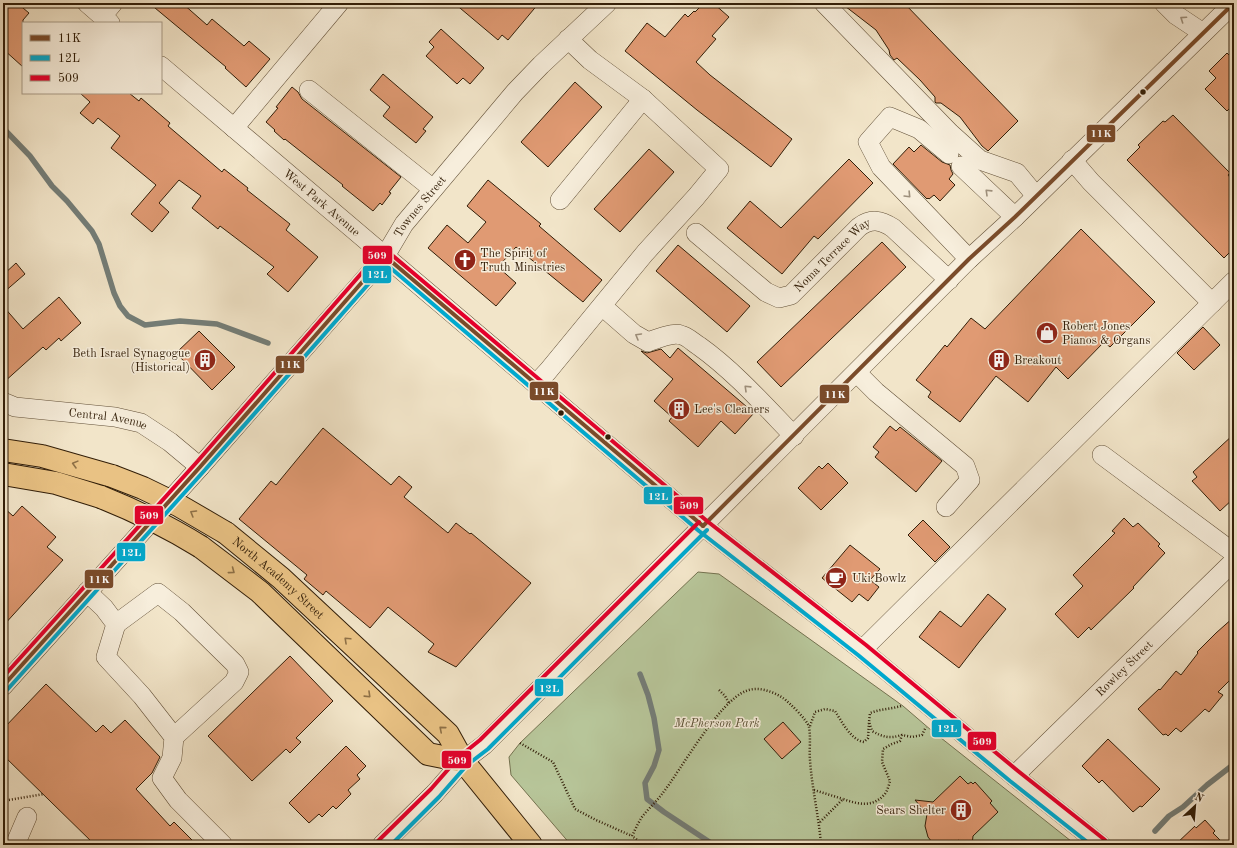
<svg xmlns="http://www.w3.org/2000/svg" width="1237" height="848" font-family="'Old Standard TT',serif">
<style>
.green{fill:#b7c599;stroke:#747250}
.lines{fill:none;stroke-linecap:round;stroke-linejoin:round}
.stream{stroke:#747d77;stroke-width:5.5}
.building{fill:#e09a73;stroke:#321e08}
.minor-casing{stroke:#625038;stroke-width:20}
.highway-casing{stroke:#321e08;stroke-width:24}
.path{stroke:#321e08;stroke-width:2.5;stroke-dasharray:1 2;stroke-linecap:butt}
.minor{stroke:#f7eedc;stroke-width:19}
.highway{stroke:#e9c284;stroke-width:22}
.highway-bridge-casing{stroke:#321e08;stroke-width:24;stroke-linecap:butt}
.highway-bridge{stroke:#e9c284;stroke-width:22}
.bus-1-casing{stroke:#f7eedc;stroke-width:7}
.bus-2-casing{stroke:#f7eedc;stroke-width:7}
.bus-3-casing{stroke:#f7eedc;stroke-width:7}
.bus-1{stroke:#7a4b2a;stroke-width:4}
.bus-2{stroke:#00a9ce;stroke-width:4}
.bus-3{stroke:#e4002b;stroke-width:4}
.oneway{stroke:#9e907d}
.oneway2{stroke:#8e7046}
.bus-dot{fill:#321e08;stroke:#f7eedc;stroke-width:1.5}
.labels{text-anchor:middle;stroke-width:3;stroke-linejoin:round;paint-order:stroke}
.street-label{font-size:12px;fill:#321e08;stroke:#f7eedc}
.poi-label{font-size:12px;fill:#321e08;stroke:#f7eedc;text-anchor:start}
.park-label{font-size:12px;font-style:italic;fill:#5a5034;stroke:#f7eedc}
.line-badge{stroke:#f7eedc;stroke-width:1.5}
.badge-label{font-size:11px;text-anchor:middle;font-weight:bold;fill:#fff}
</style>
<rect width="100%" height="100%" fill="#f2e5c9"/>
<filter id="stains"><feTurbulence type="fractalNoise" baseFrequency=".005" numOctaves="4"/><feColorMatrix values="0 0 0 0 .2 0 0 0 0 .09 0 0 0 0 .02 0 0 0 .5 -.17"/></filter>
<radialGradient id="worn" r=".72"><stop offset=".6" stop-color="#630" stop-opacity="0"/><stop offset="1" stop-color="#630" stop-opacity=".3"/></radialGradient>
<polygon class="green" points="698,572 719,574 903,706 931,730 1076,845 571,845 511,775 509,757 520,743"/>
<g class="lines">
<g class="stream">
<polyline points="3,128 30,156 52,186 67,201 92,231 99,244 114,293 120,306 128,316 145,325 180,321 217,324 268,343"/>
<polyline points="640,674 648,695 654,718 659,750 654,766 645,783 647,799 664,812 714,845"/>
<polyline points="1155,831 1169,816 1183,807 1207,785 1234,764"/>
</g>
</g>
<g class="building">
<polygon points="3,3 17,3 29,13 23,20 23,67 3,49"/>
<polygon points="149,3 182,3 207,25 212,19 244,46 249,41 270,59 246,87 225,68 226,67"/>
<polygon points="454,3 539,3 508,40 502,35 498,40"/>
<polygon points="704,3 713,3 729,17 712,36 716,39 696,62 710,75 792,139 771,167 697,110 625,51 647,23 665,37 685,14 688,17 694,11 695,12"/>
<polygon points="841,3 904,3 1018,121 988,151 982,146 960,117 941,103 936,103 935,102 935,97 920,80 897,58 894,60 890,55 889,50 876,30"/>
<polygon points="441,29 484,68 470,84 463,78 457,84 426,56 434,47 429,42"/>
<polygon points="1227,53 1234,60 1234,104 1227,111 1205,89 1216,78 1209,71"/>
<polygon points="383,74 433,117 423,129 426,131 416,143 383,116 390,107 370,90"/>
<polygon points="575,82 602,107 548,167 521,142"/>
<polygon points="292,87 298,92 302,99 401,177 389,192 391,193 382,205 380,203 373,211 342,186 343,185 285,139 284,140 274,131 275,130 266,122 278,108 276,107"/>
<polygon points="80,93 129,93 139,101 141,98 170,123 168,126 222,172 224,169 248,188 247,190 290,224 286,230 318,257 288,292 267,274 274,267 220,226 218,229 192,208 201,196 179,180 159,203 169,212 152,232 131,214 156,185 111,148 120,136 98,118 93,124 80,113 90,102"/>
<polygon points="1173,115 1230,173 1228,175 1234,182 1234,248 1224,258 1127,160 1140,147 1138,145 1163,121 1165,122"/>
<polygon points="921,145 942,162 950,165 951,170 953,174 949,179 955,185 940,201 934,195 929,199 928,198 927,199 893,164 909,147 914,152"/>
<polygon points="649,149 674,172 620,232 594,209"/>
<polygon points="849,159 873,183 818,239 814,236 782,274 727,228 750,201 781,228"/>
<polygon points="488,180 541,224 539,226 602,280 583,302 516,247 498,267 516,283 496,306 428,248 447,225 468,243 486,222 467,206"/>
<polygon points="1081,229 1155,302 1110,347 1104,342 1068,379 1056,367 1028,402 996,376 960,422 928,397 931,392 916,380 945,345 947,347 971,318 985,329"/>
<polygon points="882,242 906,267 781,387 757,362"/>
<polygon points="678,245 750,306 727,332 656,271"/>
<polygon points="16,263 25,274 3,293 3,275"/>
<polygon points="59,297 81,323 61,341 59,338 46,350 43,347 3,383 3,306 23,329"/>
<polygon points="1203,327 1220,345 1194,370 1177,353"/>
<polygon points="199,331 235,367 212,390 176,353"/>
<polygon points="678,348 754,413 735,434 721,421 698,447 669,421 672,417 654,401 673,379 641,351 647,353 661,349 670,358"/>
<polygon points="890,426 896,431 900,427 942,461 916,492 875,457 879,452 873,447"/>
<polygon points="323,428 391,485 399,476 412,487 404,497 448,533 456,523 470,534 471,533 531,583 456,667 428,652 434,644 388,607 370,628 326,591 323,595 304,579 307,575 239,519 271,481 276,485"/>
<polygon points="1234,434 1234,498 1220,511 1192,481 1197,477 1193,472"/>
<polygon points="828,463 848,483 821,510 798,488 819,466 822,469"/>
<polygon points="22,506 56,537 47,547 63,560 3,626 3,507 13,516"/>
<polygon points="1124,518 1133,527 1138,523 1160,544 1158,546 1165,553 1133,587 1134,588 1091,630 1089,627 1078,638 1055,614 1083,586 1073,575 1115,533 1112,531"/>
<polygon points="923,520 950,547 935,562 908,535"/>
<polygon points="850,545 880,569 870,580 879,587 868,601 859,594 852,602 822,578"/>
<polygon points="988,594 1006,609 979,642 959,668 919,637 940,611 961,627"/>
<polygon points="1234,617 1234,676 1218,692 1223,695 1209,712 1205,709 1181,732 1176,728 1168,736 1166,734 1163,735 1138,709 1159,689 1160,690 1176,671 1181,675 1198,653 1197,652 1216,633"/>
<polygon points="290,656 333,701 296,738 301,742 290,753 286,749 252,781 208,736"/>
<polygon points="46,684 96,732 103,725 111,733 125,720 160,757 152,773 136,789 170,826 174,822 197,845 95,845 3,755 3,729"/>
<polygon points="783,722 801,742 782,759 764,739"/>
<polygon points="1108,739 1160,789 1142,807 1140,806 1133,812 1102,780 1099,783 1082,766"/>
<polygon points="346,746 366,766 357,775 360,779 348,790 351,794 336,809 333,806 322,817 319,814 309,823 289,803"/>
<polygon points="960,776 968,784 971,782 973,784 975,782 992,801 990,803 998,812 973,836 972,845 964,845 959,840 950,845 938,845 932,842 928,837 925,826 927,814 915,800 933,802"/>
<polygon points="1205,820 1215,831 1213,833 1225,845 1175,845 1195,826 1196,828"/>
</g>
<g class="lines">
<g class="minor-casing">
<g id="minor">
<polyline points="87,3 110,23"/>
<polyline points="824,3 950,133 980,160 1017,173 1036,196"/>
<polyline points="1164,3 1176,15 1203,33"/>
<polyline points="102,16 113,3"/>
<path id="s1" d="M161 66 703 526 862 650 1014 776 1101 845"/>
<polyline points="309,90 433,189"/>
<polyline points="234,128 339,3"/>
<polyline points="949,154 919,129 890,117 868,142 881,167 969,259"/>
<polyline points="1072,160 1091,182 1212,303"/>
<polyline points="961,166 1015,217"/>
<polyline points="560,200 643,99"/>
<path id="s2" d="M696 233 766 292 779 298 791 295 859 227C871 218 881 220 893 228L949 280"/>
<path d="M602 306 634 334 648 342C656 339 673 332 681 335 687 336 694 343 699 346 734 371 764 405 794 436"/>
<polyline points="857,373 876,392 965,466 970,480 946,507"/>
<polyline points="536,384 548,371 645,253 696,197 719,169 643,99 590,60 568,39"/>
<path id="s3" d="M3 402 15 407 115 417 141 423 170 442 200 467"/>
<polyline points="1102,455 1234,553"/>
<polyline points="87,592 104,608 116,624 106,657 142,696 174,737 172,758 162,778 178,800 223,845"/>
<polyline points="116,624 158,593 182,612 235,664 239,672 234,682 174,737"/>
<polyline points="862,650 1234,281"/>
<path id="s4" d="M3 686 200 467 385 256 404 224 515 92 541 65 607 3"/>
<path id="s5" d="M1014 776 1234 561"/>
<polyline points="15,845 27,817"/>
<polyline points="382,845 435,793 463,761 484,745 969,259 1015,217 1234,3"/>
</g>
</g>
<g class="highway-casing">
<g id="highway">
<polyline points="3,450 42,456 112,476"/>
<polyline points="3,474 56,483 101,497"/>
<path id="s6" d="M226 533 281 578 448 734 463 761 531 845"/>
<polyline points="201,547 260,592 428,754 463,761"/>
</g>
</g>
<g class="path">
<polyline points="719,690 725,696 729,703"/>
<path d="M901 706C891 709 880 709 870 713L869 722 872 731C883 737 890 739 901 735"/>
<path d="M810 726 815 712 825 709 835 711C842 722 851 740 864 742L868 738 869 722"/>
<polyline points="520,743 553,762 575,809 596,820 632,836"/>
<polyline points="814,790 843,799"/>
<polyline points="3,801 44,794"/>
<path d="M820 822 843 799C857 804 872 808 884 795 887 792 889 785 890 781L882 762 883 749 892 744 900 741 902 735 912 737 922 735 926 727"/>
<path d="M644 845 632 836C635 830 638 823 642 817 648 809 656 802 662 794 681 770 719 701 746 691 758 686 772 691 783 698 789 702 808 721 809 727 811 738 809 750 810 760 812 789 819 817 821 845"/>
</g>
<use href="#minor" class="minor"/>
<use href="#highway" class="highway"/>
<g class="highway-bridge-casing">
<g id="highway-bridge">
<polyline points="112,476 143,488 178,505 226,533"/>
<path d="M101 497C136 511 169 527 201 547"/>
</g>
</g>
<use href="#highway-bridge" class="highway-bridge"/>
<g class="bus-1-casing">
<g id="bus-1">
<polyline points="385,256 703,526"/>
<polyline points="703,526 969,259 1015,217 1234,3"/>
<polyline points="3,686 200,467 385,256"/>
</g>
</g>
<g class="bus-2-casing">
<g id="bus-2">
<polyline points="7,690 204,471 386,264 699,531 858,655 1010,781 1091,845"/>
<polyline points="391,845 439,797 467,765 488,749 707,530"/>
</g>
</g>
<g class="bus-3-casing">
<g id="bus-3">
<polyline points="3,677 196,463 380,252 386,250 707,521 866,645 1018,771 1105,840"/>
<polyline points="378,841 431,789 459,757 480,740 699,522"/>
</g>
</g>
<use href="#bus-1" class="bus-1"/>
<use href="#bus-2" class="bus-2"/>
<use href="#bus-3" class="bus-3"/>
</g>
<defs><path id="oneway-chevron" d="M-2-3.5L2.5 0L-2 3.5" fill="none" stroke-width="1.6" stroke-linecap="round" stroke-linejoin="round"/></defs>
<g class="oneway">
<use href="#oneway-chevron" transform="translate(1183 19) rotate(-146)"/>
<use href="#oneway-chevron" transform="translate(988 192) rotate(-136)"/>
<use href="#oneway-chevron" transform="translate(908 195) rotate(46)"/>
<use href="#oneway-chevron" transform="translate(638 336) rotate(-150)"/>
<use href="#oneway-chevron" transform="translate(747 388) rotate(-136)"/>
</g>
<g class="oneway2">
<use href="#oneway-chevron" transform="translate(75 464) rotate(-165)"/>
<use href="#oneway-chevron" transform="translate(193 513) rotate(-149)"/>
<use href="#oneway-chevron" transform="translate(232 571) rotate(37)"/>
<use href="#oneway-chevron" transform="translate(347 640) rotate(-137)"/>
<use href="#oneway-chevron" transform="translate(368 695) rotate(44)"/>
<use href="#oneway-chevron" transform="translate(442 729) rotate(-139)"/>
</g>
<defs>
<g id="church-disc" transform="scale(1.15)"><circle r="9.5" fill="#8f2418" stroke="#f7eedc"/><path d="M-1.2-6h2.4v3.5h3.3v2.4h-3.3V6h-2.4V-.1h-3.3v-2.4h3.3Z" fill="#fff"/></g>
<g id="shop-disc" transform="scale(1.15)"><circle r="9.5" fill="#8f2418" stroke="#f7eedc"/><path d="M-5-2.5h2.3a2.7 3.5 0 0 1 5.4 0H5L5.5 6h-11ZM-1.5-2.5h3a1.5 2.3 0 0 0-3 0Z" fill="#fff"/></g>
<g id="building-disc" transform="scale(1.15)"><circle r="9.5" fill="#8f2418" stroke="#f7eedc"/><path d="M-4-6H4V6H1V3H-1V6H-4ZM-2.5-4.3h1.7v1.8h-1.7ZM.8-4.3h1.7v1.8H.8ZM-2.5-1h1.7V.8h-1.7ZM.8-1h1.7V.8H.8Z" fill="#fff"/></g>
<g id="cafe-disc" transform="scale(1.15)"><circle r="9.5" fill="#8f2418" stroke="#f7eedc"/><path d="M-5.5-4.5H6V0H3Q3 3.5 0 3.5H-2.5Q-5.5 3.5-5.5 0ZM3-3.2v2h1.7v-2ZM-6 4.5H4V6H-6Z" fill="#fff"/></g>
</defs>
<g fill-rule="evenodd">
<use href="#church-disc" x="465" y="260"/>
<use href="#shop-disc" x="1047" y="333"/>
<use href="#building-disc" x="205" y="360"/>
<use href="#building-disc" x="999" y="360"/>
<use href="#building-disc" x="679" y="409"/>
<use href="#cafe-disc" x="836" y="578"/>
<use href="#building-disc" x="961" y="810"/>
</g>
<g class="bus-dot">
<circle cx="1143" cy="92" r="3.5"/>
<circle cx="561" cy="413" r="3.5"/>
<circle cx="608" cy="437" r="3.5"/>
</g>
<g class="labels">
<g class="street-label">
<text dy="4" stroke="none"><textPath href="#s1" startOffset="211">West Park Avenue</textPath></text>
<text dy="4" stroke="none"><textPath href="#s4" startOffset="636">Townes Street</textPath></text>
<text dy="4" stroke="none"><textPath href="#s2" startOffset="176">Noma Terrace Way</textPath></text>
<text dy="4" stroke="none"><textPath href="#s3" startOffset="107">Central Avenue</textPath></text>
<text dy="4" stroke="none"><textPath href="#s6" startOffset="69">North Academy Street</textPath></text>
<text dy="4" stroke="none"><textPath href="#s5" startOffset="154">Rowley Street</textPath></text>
</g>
<g class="poi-label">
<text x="480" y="257">The Spirit of<tspan x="480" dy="14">Truth Ministries</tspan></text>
<text x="1062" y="330">Robert Jones<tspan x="1062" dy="14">Pianos &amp; Organs</tspan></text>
<text x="190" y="357" text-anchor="end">Beth Israel Synagogue<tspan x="190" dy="14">(Historical)</tspan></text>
<text x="1014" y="364">Breakout</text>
<text x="694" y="413">Lee's Cleaners</text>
<text x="852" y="582">Uki Bowlz</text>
<text x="946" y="814" text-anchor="end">Sears Shelter</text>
</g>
<g class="park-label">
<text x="717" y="727">McPherson Park</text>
</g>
</g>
<g class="line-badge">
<rect x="1086" y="124" width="30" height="19" rx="4" fill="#7a4b2a"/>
<rect x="362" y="245" width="31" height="20" rx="4" fill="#e4002b"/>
<rect x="362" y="265" width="30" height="19" rx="4" fill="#00a9ce"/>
<rect x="275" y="355" width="30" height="19" rx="4" fill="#7a4b2a"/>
<rect x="529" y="381" width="30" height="20" rx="4" fill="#7a4b2a"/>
<rect x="819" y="384" width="31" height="20" rx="4" fill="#7a4b2a"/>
<rect x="643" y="486" width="30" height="19" rx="4" fill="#00a9ce"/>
<rect x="673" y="496" width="31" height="19" rx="4" fill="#e4002b"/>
<rect x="134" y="505" width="30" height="20" rx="4" fill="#e4002b"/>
<rect x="116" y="542" width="30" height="20" rx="4" fill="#00a9ce"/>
<rect x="84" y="569" width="30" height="20" rx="4" fill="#7a4b2a"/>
<rect x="534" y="678" width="30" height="19" rx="4" fill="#00a9ce"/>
<rect x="931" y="719" width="31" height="19" rx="4" fill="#00a9ce"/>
<rect x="967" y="731" width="30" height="20" rx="4" fill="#e4002b"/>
<rect x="441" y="750" width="31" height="19" rx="4" fill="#e4002b"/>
</g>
<g class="badge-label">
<text x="1101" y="137">11K</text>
<text x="377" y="259">509</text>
<text x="377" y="278">12L</text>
<text x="290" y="368">11K</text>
<text x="544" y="395">11K</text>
<text x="835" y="398">11K</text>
<text x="658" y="500">12L</text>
<text x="689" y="509">509</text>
<text x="149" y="519">509</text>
<text x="131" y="556">12L</text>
<text x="99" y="583">11K</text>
<text x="549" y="692">12L</text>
<text x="947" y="732">12L</text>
<text x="982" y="745">509</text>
<text x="457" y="764">509</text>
</g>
<rect width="1237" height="848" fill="none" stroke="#f2e5c9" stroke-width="16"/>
<rect x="4" y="4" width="1229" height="840" fill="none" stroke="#321e08" stroke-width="2"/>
<rect x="8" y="8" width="1221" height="832" fill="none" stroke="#321e08"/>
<rect x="22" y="22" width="140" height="72" fill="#f7eedc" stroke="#a89b87"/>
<rect x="30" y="35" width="20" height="6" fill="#7a4b2a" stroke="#a89b87"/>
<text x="58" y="42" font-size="12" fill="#321e08">11K</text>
<rect x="30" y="55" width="20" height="6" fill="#00a9ce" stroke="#a89b87"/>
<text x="58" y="62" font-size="12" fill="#321e08">12L</text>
<rect x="30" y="75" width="20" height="6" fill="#e4002b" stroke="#a89b87"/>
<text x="58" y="82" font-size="12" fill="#321e08">509</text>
<g transform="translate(1195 806) rotate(26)" stroke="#f7eedc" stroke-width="3" paint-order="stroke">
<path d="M0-3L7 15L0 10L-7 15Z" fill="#321e08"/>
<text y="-6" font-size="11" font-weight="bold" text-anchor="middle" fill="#321e08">N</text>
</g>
<rect width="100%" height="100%" filter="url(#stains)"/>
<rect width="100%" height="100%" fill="url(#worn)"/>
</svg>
